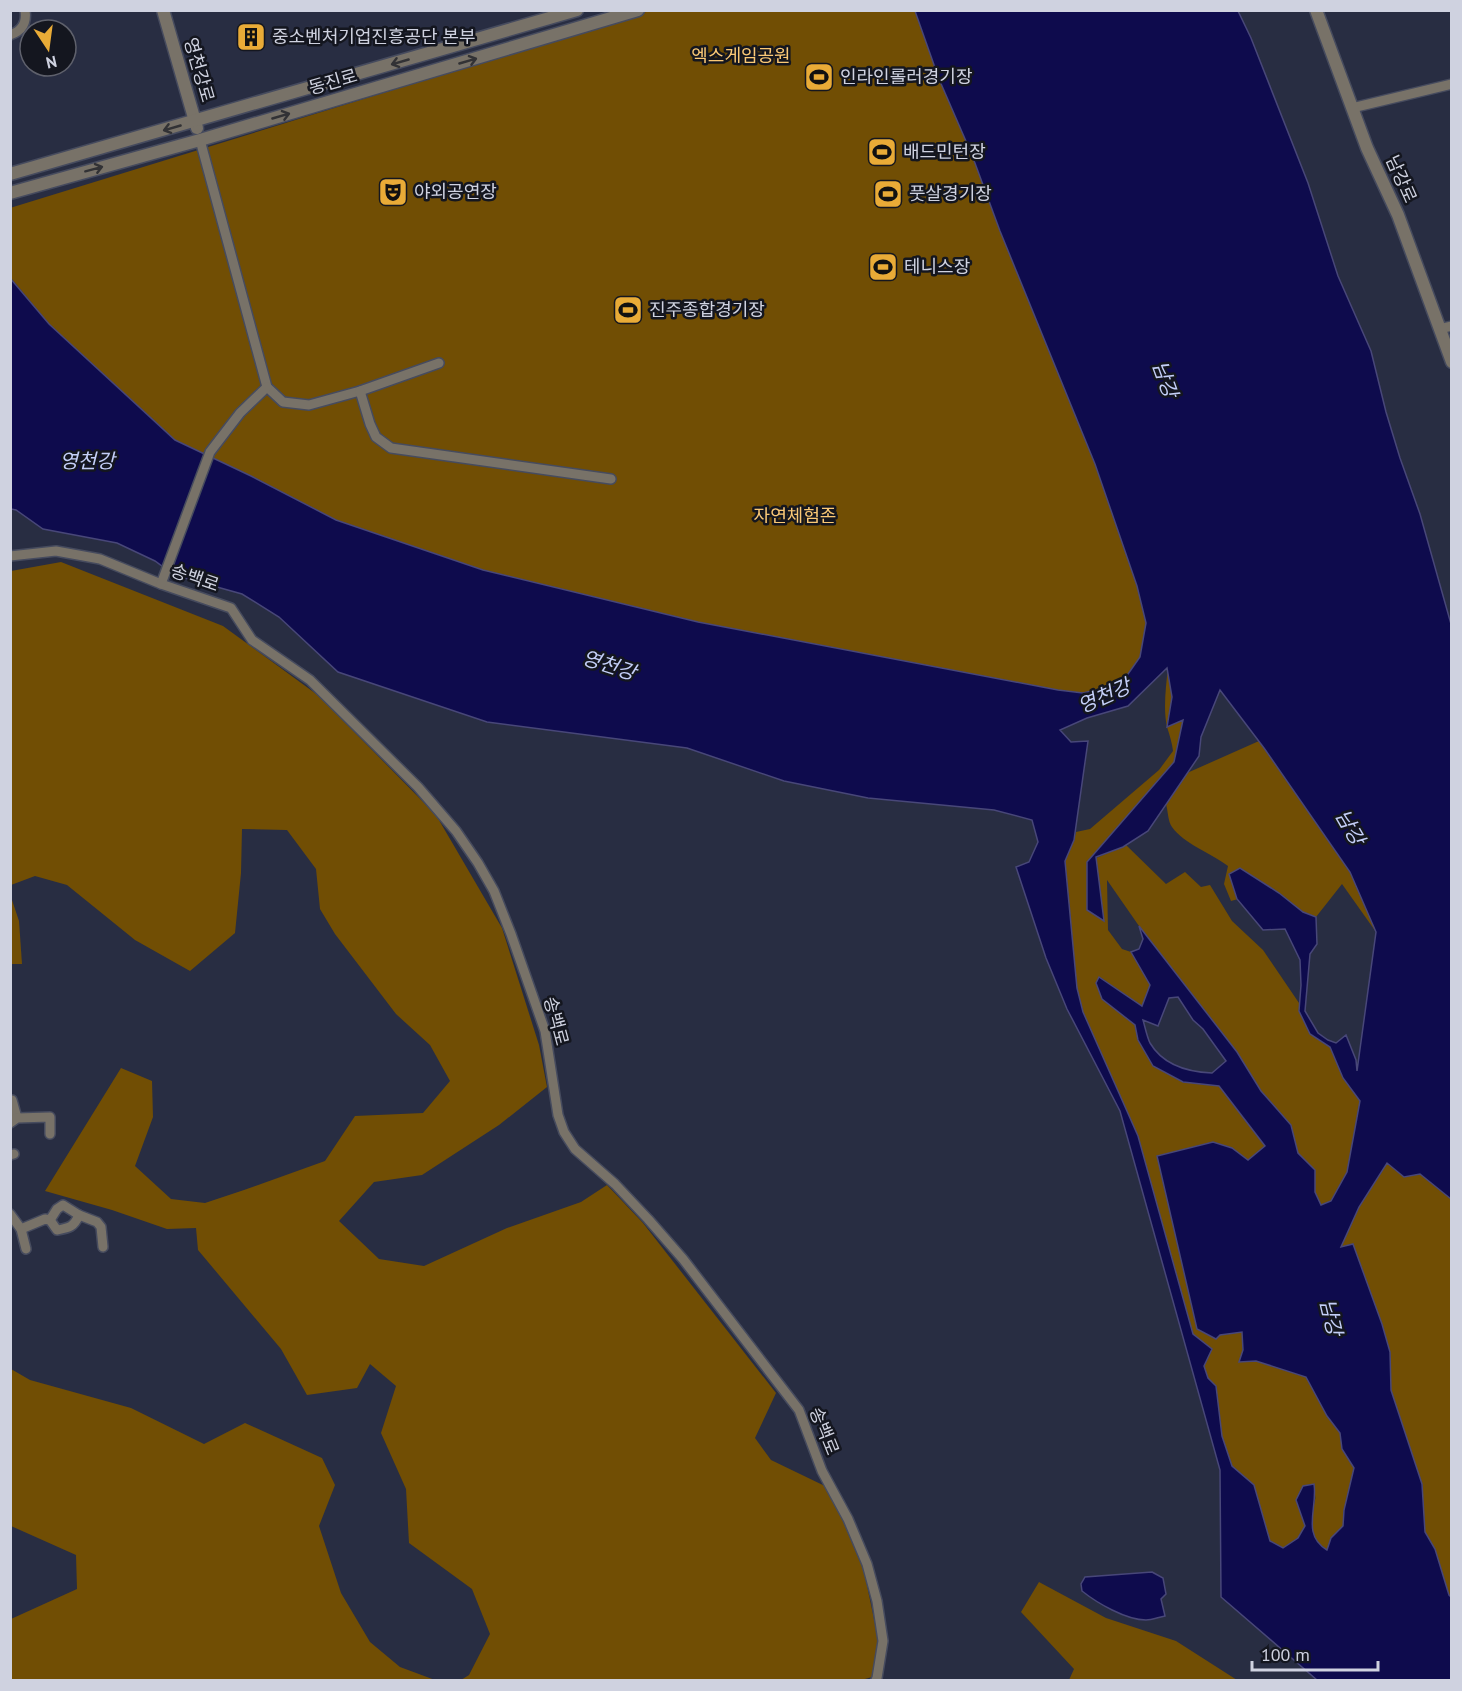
<svg xmlns="http://www.w3.org/2000/svg" width="1462" height="1691" font-family="'PT Sans','Noto Sans KR',sans-serif">
<style>
.green{fill:#714e04}
.water{fill:#0e0b4d;stroke:#484779;stroke-width:1.5;fill-rule:evenodd}
.lines{fill:none;stroke-linecap:round;stroke-linejoin:round}
.minor-casing{stroke:#464b5e;stroke-width:12}
.tertiary-casing{stroke:#464b5e;stroke-width:15}
.minor{stroke:#787268;stroke-width:9}
.tertiary{stroke:#787268;stroke-width:12}
.oneway{stroke:#323235}
.labels{text-anchor:middle;stroke-width:5;stroke-linejoin:round;paint-order:stroke}
.poi-label{font-size:18px;fill:#cfd2e0;stroke:#14161f;text-anchor:start}
.park-label{font-size:18px;fill:#fbc976;stroke:#14161f}
.street-label{font-size:18px;fill:#cfd2e0;stroke:#14161f}
.water-label{font-size:20px;font-style:italic;fill:#c4cff8;stroke:#14161f}
</style>
<rect width="100%" height="100%" fill="#282d42"/>
<g class="green">
<polygon points="649,11 915,11 939,79 972,155 1000,231 1095,464 1137,586 1146,623 1140,657 1121,684 1083,693 1058,690 698,622 483,570 336,520 251,476 175,440 49,324 11,278 10,208"/>
<polygon points="61,562 223,626 319,696 436,815 502,928 539,1045 547,1087 499,1125 422,1175 374,1182 339,1221 379,1259 424,1266 507,1228 581,1202 607,1185 643,1223 776,1393 755,1438 771,1460 829,1488 864,1571 880,1648 876,1676 861,1680 461,1680 469,1675 490,1634 472,1589 409,1543 406,1489 381,1433 396,1386 370,1364 357,1388 307,1395 281,1349 198,1250 196,1228 167,1229 112,1210 45,1191 121,1068 152,1081 153,1117 135,1166 171,1199 205,1203 244,1190 325,1161 355,1116 423,1113 450,1081 430,1045 396,1014 335,934 320,909 316,869 287,830 242,829 241,873 235,933 190,971 135,940 67,885 35,876 11,885 11,571"/>
<path d="M1168 667 1172 697 1167 726 1183 719 1174 762 1087 862 1126 845 1166 884 1185 872 1201 887 1210 885 1232 921 1263 950 1299 1003V1011L1310 1034 1330 1047 1343 1078 1360 1101 1347 1172 1331 1201 1321 1205 1315 1192V1170L1298 1153 1291 1125 1261 1091 1237 1052 1139 926 1107 880 1108 930 1122 949 1131 952 1150 985 1142 1007 1100 977 1121 1012 1135 1025 1138 1040 1183 1082 1219 1086 1265 1146 1248 1161 1232 1148 1213 1142 1158 1156 1220 1335 1242 1332 1243 1350 1240 1362 1256 1361 1306 1377 1327 1416 1340 1433 1342 1449 1354 1468 1344 1510 1343 1526 1331 1538 1328 1550C1305 1537 1312 1516 1316 1495L1306 1526 1298 1538 1283 1548 1270 1541 1254 1485 1232 1466 1222 1436 1216 1386 1208 1378 1204 1366 1212 1349 1193 1334 1138 1136 1083 1012 1077 988 1065 861 1074 840 1076 832 1090 829 1159 770 1173 751C1172 743 1170 736 1167 727 1163 709 1166 686 1168 667Z"/>
<path d="M1259 741 1350 872 1376 932 1342 884 1316 917 1303 912 1279 893 1240 868 1263 930 1238 899 1231 901 1224 884 1228 866C1212 854 1183 843 1172 827 1168 822 1168 811 1166 804L1187 773Z"/>
<polygon points="11,897 19,921 22,964 11,964"/>
<polygon points="1387,1163 1420,1174 1451,1199 1451,1597 1449,1596 1435,1549 1425,1532 1422,1484 1391,1390 1390,1352 1353,1244 1341,1247 1359,1207"/>
<polygon points="11,1369 30,1380 131,1408 204,1444 245,1423 322,1458 335,1485 319,1526 341,1593 370,1642 400,1667 435,1680 11,1680 11,1619 77,1589 76,1555 11,1526"/>
<polygon points="1039,1582 1106,1618 1176,1641 1237,1680 1069,1680 1074,1669 1021,1612"/>
</g>
<g class="water">
<path d="M915 11H1238L1251 38 1308 183 1338 276 1371 351 1386 412 1400 458 1420 514 1451 624V1199L1420 1174 1404 1177 1387 1163 1359 1207 1341 1247 1353 1244 1382 1324 1390 1352 1391 1390 1422 1484 1425 1532 1435 1549 1449 1595 1451 1597V1680H1317L1221 1597 1220 1470 1120 1111 1067 1009 1046 958 1016 867 1029 862 1038 842 1032 820 994 810 868 798 784 781 687 748 487 722 338 672 279 617 242 594 174 575 155 561 117 543 43 529 16 510 11 509 10 278 49 324 175 440 251 476 336 520 483 570 698 622 1058 690 1083 693 1121 684 1140 657 1146 623 1137 586 1095 464 1000 231 972 155 939 79ZM1167 668 1172 697 1167 727 1183 720 1174 762 1087 862V910L1104 921 1096 857 1123 847 1148 831 1199 756 1201 737 1220 690 1264 748 1350 872 1376 932 1357 1071 1356 1060 1346 1035 1336 1043 1328 1040 1318 1033 1305 1011 1310 954 1317 944 1316 917 1303 912 1279 893 1240 868 1229 874 1237 899 1263 930 1285 929 1300 960 1301 985 1299 1011 1310 1034 1330 1047 1343 1078 1360 1101 1347 1172 1331 1201 1321 1205 1315 1192V1170L1298 1153 1291 1125 1261 1091 1237 1052 1139 926 1143 939 1139 949 1131 952 1150 985 1142 1006 1099 977 1096 983 1102 999 1135 1025 1138 1040 1153 1066 1183 1082 1219 1086 1265 1146 1248 1160 1232 1148 1213 1142 1157 1156 1197 1329 1216 1339 1220 1335 1242 1332 1243 1350 1239 1362 1256 1361 1306 1377 1327 1416 1340 1433 1342 1449 1354 1468 1344 1510 1343 1526 1331 1538 1327 1550C1301 1535 1318 1507 1314 1484L1303 1486 1296 1500 1305 1526 1298 1538 1283 1548 1270 1541 1254 1485 1232 1466 1222 1436 1216 1386 1208 1378 1204 1366 1212 1349 1193 1334 1138 1136 1083 1012 1077 988 1065 861 1074 840 1088 741 1071 742 1060 730 1087 718 1128 706ZM1178 997 1193 1020 1203 1029 1226 1061 1212 1073C1188 1072 1163 1065 1150 1043 1147 1037 1145 1027 1143 1020L1158 1026 1169 998Z"/>
<path d="M1152 1572 1163 1578 1166 1594 1161 1599 1165 1616C1159 1617 1152 1620 1146 1620 1126 1620 1097 1603 1082 1591L1081 1584 1085 1577Z"/>
</g>
<g class="lines">
<g class="minor-casing">
<g id="minor">
<path d="M10 35C22 31 27 23 25 10"/>
<polyline points="1352,108 1452,84"/>
<polyline points="200,140 267,387 283,402 309,405 360,391 439,363"/>
<polyline points="1439,329 1452,326"/>
<polyline points="360,391 370,424 376,437 391,448 611,479"/>
<polyline points="10,556 56,551 100,559 161,584 231,608 252,640 310,680 418,787 456,831 478,863 494,891 511,934 545,1031 558,1115 564,1132 575,1149 615,1184 648,1219 683,1259 799,1410 822,1471 848,1519 867,1564 877,1601 883,1641 877,1678 876,1680"/>
<polyline points="161,584 210,452 240,413 267,387"/>
<polyline points="12,1100 17,1118"/>
<polyline points="10,1123 17,1118 50,1117 50,1134"/>
<polyline points="10,1155 14,1154"/>
<polyline points="10,1214 21,1229 45,1219 50,1220 57,1209 63,1205 79,1215 97,1222 101,1227 103,1247"/>
<path d="M50 1220 57 1230C69 1228 74 1227 79 1215"/>
<polyline points="21,1229 26,1249"/>
</g>
</g>
<g class="tertiary-casing">
<g id="tertiary">
<polyline points="163,10 197,128"/>
<polyline points="1316,10 1367,148 1398,215 1452,362"/>
<polyline points="10,174 577,10"/>
<polyline points="10,193 200,140 638,10"/>
</g>
</g>
<use href="#minor" class="minor"/>
<use href="#tertiary" class="tertiary"/>
</g>
<defs><path id="oneway-shaft" d="M-6 0H5M1.5-3L5.5 0L1.5 3" fill="none" stroke-width="1.6" stroke-linecap="round" stroke-linejoin="round" transform="scale(1.5)"/></defs>
<g class="oneway">
<use href="#oneway-shaft" transform="translate(468 61) rotate(-16)"/>
<use href="#oneway-shaft" transform="translate(400 62) rotate(164)"/>
<use href="#oneway-shaft" transform="translate(281 116) rotate(-16)"/>
<use href="#oneway-shaft" transform="translate(172 128) rotate(164)"/>
<use href="#oneway-shaft" transform="translate(94 169) rotate(-15)"/>
</g>
<defs>
<g id="building-square" transform="scale(1.5)"><rect x="-9" y="-9" width="18" height="18" rx="4" fill="#e9ab37" stroke="#14161f"/><path d="M-4-6H4V6H1V3H-1V6H-4ZM-2.5-4.3h1.7v1.8h-1.7ZM.8-4.3h1.7v1.8H.8ZM-2.5-1h1.7V.8h-1.7ZM.8-1h1.7V.8H.8Z" fill="#111"/></g>
<g id="stadium-square" transform="scale(1.5)"><rect x="-9" y="-9" width="18" height="18" rx="4" fill="#e9ab37" stroke="#14161f"/><path d="M0-5a6.5 5 0 1 0 0 10a6.5 5 0 1 0 0-10ZM-3.5-1.8h7v3.6h-7Z" fill="#111"/></g>
<g id="theatre-square" transform="scale(1.5)"><rect x="-9" y="-9" width="18" height="18" rx="4" fill="#e9ab37" stroke="#14161f"/><path d="M-5-5.5Q0-4 5-5.5V0Q5 5 0 6Q-5 5-5 0ZM-3.3-2.5H-1v1.5H-3.3ZM1-2.5H3.3v1.5H1ZM-2.8 1Q0 5.5 2.8 1Z" fill="#111"/></g>
</defs>
<g fill-rule="evenodd">
<use href="#building-square" x="251" y="37"/>
<use href="#stadium-square" x="819" y="77"/>
<use href="#stadium-square" x="882" y="152"/>
<use href="#theatre-square" x="393" y="192"/>
<use href="#stadium-square" x="888" y="194"/>
<use href="#stadium-square" x="883" y="267"/>
<use href="#stadium-square" x="628" y="310"/>
</g>
<g class="labels">
<g class="poi-label">
<text x="272" y="43">중소벤처기업진흥공단 본부</text>
<text x="840" y="83">인라인롤러경기장</text>
<text x="903" y="158">배드민턴장</text>
<text x="414" y="198">야외공연장</text>
<text x="909" y="200">풋살경기장</text>
<text x="904" y="273">테니스장</text>
<text x="649" y="316">진주종합경기장</text>
</g>
<g class="park-label">
<text x="741" y="62">엑스게임공원</text>
<text x="795" y="522">자연체험존</text>
</g>
<g class="street-label">
<text transform="translate(199 70) rotate(74)" y="6">영천강로</text>
<text transform="translate(333 82) rotate(-16)" y="6">동진로</text>
<text transform="translate(1401 179) rotate(66)" y="6">남강로</text>
<text transform="translate(195 578) rotate(19)" y="6">송백로</text>
<text transform="translate(556 1021) rotate(75)" y="6">송백로</text>
<text transform="translate(824 1431) rotate(68)" y="6">송백로</text>
</g>
<g class="water-label">
<text transform="translate(1165 379) rotate(70)" y="7">남강</text>
<text x="87" y="468">영천강</text>
<text transform="translate(609 665) rotate(18)" y="7">영천강</text>
<text transform="translate(1104 696) rotate(-24)" y="7">영천강</text>
<text transform="translate(1350 827) rotate(60)" y="7">남강</text>
<text transform="translate(1331 1317) rotate(77)" y="7">남강</text>
</g>
</g>
<rect width="1462" height="1691" fill="none" stroke="#cfd2e0" stroke-width="24"/>
<g transform="translate(48 48) rotate(167)"><circle r="28" fill="#14161f" stroke="#5f616c" stroke-width="1.5"/>
<path d="M0-4.5L10 22L0 15L-10 22Z" fill="#e9ab37"/>
<text y="-9" font-size="16" font-weight="bold" text-anchor="middle" fill="#cfd2e0">N</text>
</g>
<path d="M1252 1661v9h126v-9" fill="none" stroke="#cfd2e0" stroke-width="3"/>
<text x="1261" y="1661" font-size="18" fill="#cfd2e0" stroke="#14161f" stroke-width="4.5" paint-order="stroke">100 m</text>
</svg>
